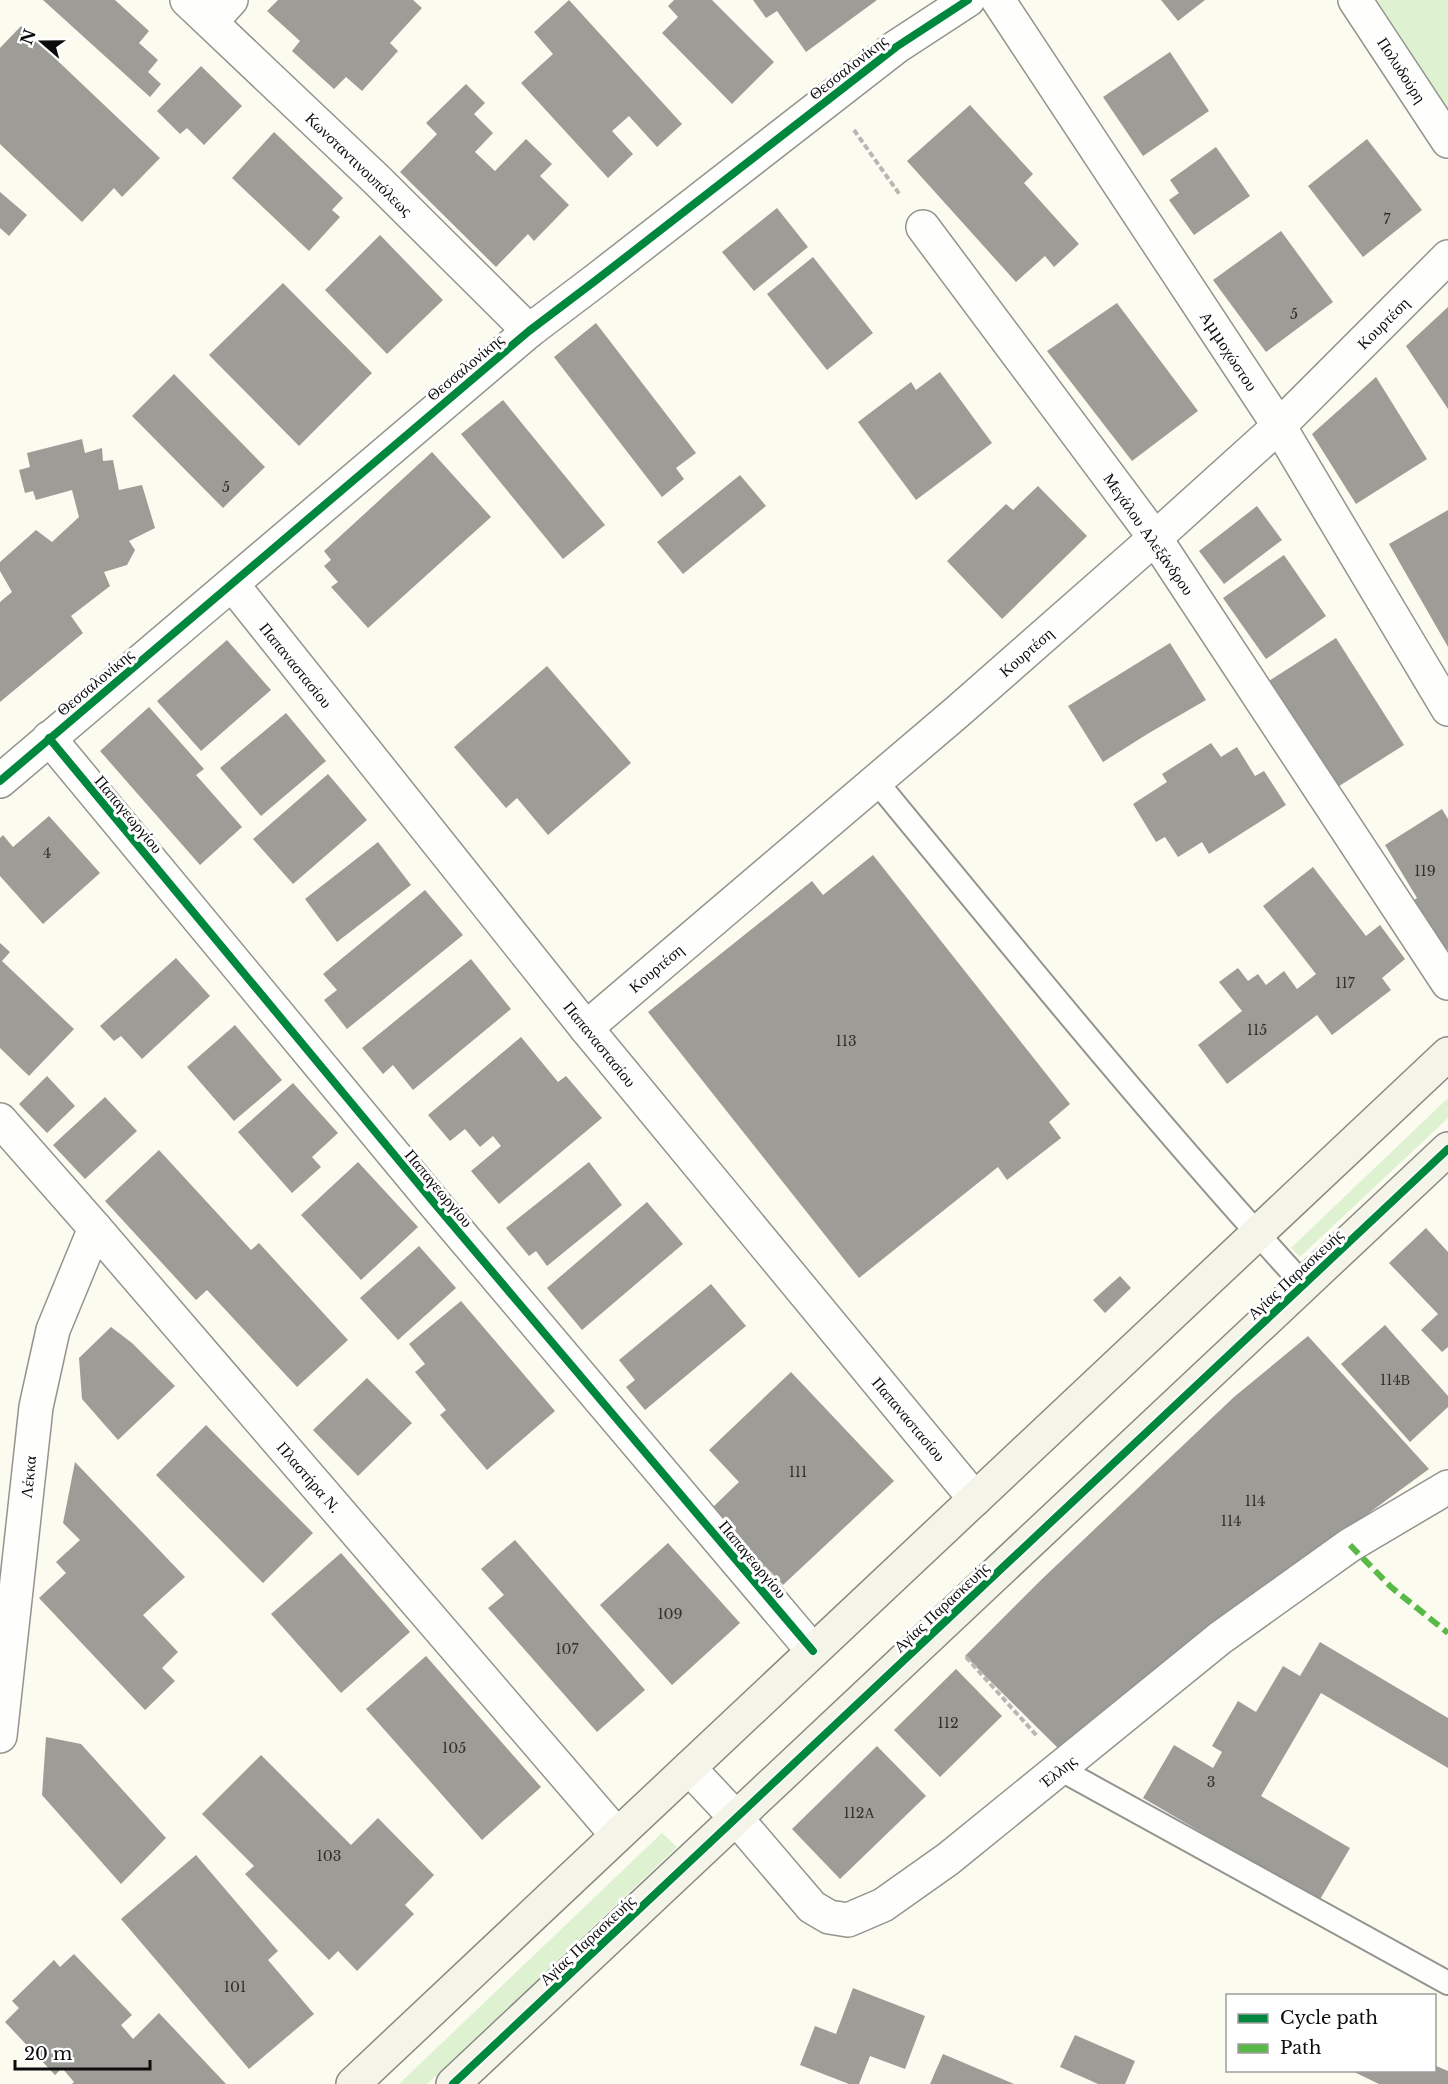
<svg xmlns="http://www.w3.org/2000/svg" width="1448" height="2084" font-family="'Libre Baskerville',serif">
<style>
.green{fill:#def1d0}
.building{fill:#9e9c96}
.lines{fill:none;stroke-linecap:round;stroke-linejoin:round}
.service-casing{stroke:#94948f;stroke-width:26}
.minor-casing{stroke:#94948f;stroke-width:36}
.secondary-casing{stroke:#8a8a85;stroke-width:36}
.path{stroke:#b7b7b5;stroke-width:4;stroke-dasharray:6 3;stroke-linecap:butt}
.service{stroke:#fefefd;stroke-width:22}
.minor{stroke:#fefefd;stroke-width:33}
.secondary{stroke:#f4f5e8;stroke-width:33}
.quiet{stroke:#58b947;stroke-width:6;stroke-dasharray:12 6;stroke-linecap:butt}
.cycleway-casing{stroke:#fff;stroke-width:11}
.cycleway{stroke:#00873e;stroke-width:8}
.labels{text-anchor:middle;stroke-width:6;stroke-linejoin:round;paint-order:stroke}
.number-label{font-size:14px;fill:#30302e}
.street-label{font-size:16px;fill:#0c0c0c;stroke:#fff}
</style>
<rect width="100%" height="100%" fill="#fbfbf0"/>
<g class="green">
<polygon points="1377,0 1448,0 1448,109"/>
<polygon points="1448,1098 1448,1118 1300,1257 1291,1248"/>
<polygon points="662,1833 677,1847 427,2084 399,2084"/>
</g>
<g class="building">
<polygon points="43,0 115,0 149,31 139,43 158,60 148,72 161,84 150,97"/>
<polygon points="278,0 413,0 422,8 390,43 398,51 362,91 346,77 334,89 292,51 300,41 267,11"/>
<polygon points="569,0 682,124 657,147 629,116 612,131 633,154 608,178 521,83 553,54 534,32"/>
<polygon points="674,0 712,0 774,62 732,104 662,33 678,17 668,6"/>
<polygon points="753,0 877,0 806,52 777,11 766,18"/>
<polygon points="1161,0 1205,0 1178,21"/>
<polygon points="21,26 160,158 122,197 114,188 82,222 0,144 0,48"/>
<polygon points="1170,52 1209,111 1143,156 1103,97"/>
<polygon points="201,66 242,106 204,145 187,128 180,134 157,111"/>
<polygon points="466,84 485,103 474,114 493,133 475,152 495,171 526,139 552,164 540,176 569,205 534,241 528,234 496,267 400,172 437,134 426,123"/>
<polygon points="970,105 1033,174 1024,183 1079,244 1054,267 1045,256 1016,282 907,161"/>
<polygon points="274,132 343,198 332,210 340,217 309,251 232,178"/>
<polygon points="1367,139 1422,210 1363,257 1308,186"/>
<polygon points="1216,147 1250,196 1194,235 1169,200 1179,193 1170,180"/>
<polygon points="0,192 27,215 9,236 0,228"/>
<polygon points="777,208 808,247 754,291 722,252"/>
<polygon points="1281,231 1333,302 1266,352 1213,280"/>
<polygon points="380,235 443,300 387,354 325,290"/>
<polygon points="813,257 873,333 827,370 767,294"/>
<polygon points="283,283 372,373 299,446 209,355"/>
<polygon points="1117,303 1198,411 1132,461 1047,351"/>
<polygon points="1448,307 1448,409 1406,346"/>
<polygon points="596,323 696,453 676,468 684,479 662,497 554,357"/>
<polygon points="940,372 992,443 916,500 858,422 911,382 916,390"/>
<polygon points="174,374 265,467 223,508 132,416"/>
<polygon points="1376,377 1427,459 1356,504 1312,434"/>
<polygon points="503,400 605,525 563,559 461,434"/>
<polygon points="82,439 85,453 102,448 103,461 113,460 119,490 142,485 155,528 129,541 135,550 127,565 104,572 110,586 71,616 83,633 0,702 0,602 12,592 0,571 0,562 36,530 52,542 79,517 72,490 36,500 33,491 25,493 19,470 30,467 27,453"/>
<polygon points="432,452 491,517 368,628 331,587 338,582 324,566 331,560 324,551"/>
<polygon points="740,475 766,506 683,574 657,542"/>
<polygon points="1038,486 1087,536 1002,619 947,561 1006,504 1013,510"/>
<polygon points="1257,506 1282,540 1224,584 1199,551"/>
<polygon points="1448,510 1448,647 1389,544"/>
<polygon points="1284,555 1326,616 1266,659 1223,598"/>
<polygon points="1336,638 1404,745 1336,788 1269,681"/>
<polygon points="227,640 271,690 201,751 157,701"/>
<polygon points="1170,643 1206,700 1149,733 1103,762 1068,706"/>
<polygon points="547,666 631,763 548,835 517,798 506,808 454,747"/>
<polygon points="149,707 204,769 196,775 242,827 200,865 100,751"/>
<polygon points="286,713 326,761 261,816 220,768"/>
<polygon points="1211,743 1221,757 1237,747 1255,776 1264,771 1286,805 1209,854 1202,842 1178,857 1165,837 1156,842 1133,804 1167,782 1162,774"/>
<polygon points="328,774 367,820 293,884 253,839"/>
<polygon points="1442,809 1448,819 1448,949 1445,951 1408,904 1417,898 1385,845"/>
<polygon points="49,816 100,873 43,924 0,876 0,838 3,835 13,847"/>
<polygon points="378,842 411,885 337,942 305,899"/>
<polygon points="873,855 1070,1104 1049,1122 1061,1138 1007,1180 998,1167 859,1278 648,1012 812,881 823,895"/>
<polygon points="1313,867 1366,936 1380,925 1405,959 1382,978 1391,990 1332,1035 1317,1015 1227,1084 1198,1045 1242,1011 1219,982 1238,968 1248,981 1258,974 1266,985 1284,971 1297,989 1316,974 1263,906"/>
<polygon points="425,890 463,935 347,1029 324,1000 337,990 323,974"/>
<polygon points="0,943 10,952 2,961 74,1029 29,1076 0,1048"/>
<polygon points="176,958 210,996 142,1059 121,1036 114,1041 100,1026"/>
<polygon points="471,959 511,1009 413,1090 393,1065 383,1074 362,1048"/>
<polygon points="235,1025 282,1080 234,1121 187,1067"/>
<polygon points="521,1037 558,1082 566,1076 602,1118 499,1204 471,1171 501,1146 493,1136 480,1147 465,1129 450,1141 428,1115"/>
<polygon points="47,1076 75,1106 47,1133 19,1104"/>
<polygon points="293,1083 338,1133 312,1157 321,1167 292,1193 238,1132"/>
<polygon points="105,1097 137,1131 85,1179 53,1145"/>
<polygon points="159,1150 251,1250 259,1243 348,1340 297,1387 207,1290 196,1300 105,1201"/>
<polygon points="358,1162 418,1227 361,1280 301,1215"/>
<polygon points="589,1162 622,1205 547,1266 536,1251 529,1256 506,1228"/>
<polygon points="647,1202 683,1244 582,1330 547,1288"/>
<polygon points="1426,1228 1448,1252 1448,1347 1442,1352 1421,1330 1438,1314 1389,1263"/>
<polygon points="419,1246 456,1288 398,1340 360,1298"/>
<polygon points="1120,1276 1131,1288 1105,1313 1093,1300"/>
<polygon points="711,1284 746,1326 645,1410 626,1387 635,1380 619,1360"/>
<polygon points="461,1301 555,1411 487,1470 440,1415 446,1410 415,1372 425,1364 409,1344"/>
<polygon points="1385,1325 1448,1396 1448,1407 1410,1442 1341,1364"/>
<polygon points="111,1327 132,1343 175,1386 118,1440 82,1399 79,1358"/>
<polygon points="1308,1336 1429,1469 1287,1573 1066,1756 965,1656 1041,1580 1234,1397"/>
<polygon points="791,1372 894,1481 783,1585 711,1509 739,1482 709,1450"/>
<polygon points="367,1378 412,1423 358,1476 313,1430"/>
<polygon points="206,1425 313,1533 263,1583 156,1475"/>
<polygon points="75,1462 185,1577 143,1615 178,1652 162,1668 175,1681 145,1710 39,1598 66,1573 56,1562 80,1540 63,1523"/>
<polygon points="515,1540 645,1690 597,1732 488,1608 504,1595 481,1569"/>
<polygon points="668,1543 740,1623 672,1685 600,1605"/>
<polygon points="341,1553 410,1632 341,1693 271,1614"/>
<polygon points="1320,1642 1448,1718 1448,1768 1321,1693 1261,1796 1350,1848 1319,1901 1143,1798 1174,1745 1213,1768 1222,1752 1212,1746 1238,1701 1256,1712 1283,1666 1300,1676"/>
<polygon points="426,1656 541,1787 482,1840 366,1709"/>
<polygon points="956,1669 1002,1716 940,1777 894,1730"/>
<polygon points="46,1737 81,1744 166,1838 121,1884 42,1795"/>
<polygon points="877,1746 926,1796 840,1879 792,1829"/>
<polygon points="261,1755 351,1845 378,1818 434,1875 405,1905 414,1914 357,1971 338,1951 329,1960 245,1874 254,1866 202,1814"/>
<polygon points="196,1855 278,1951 268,1960 314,2014 249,2069 121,1919"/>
<polygon points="74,1954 132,2015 121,2025 133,2039 159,2013 226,2084 72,2084 74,2082 62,2068 55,2075 5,2022 19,2008 12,2001 54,1960 60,1967"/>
<polygon points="853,1988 925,2016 905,2069 870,2056 859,2084 849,2084 800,2065 815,2026 836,2034"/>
<polygon points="1075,2035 1135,2061 1125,2084 1098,2084 1060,2067"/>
<polygon points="943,2054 1014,2084 930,2084"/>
<polygon points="1434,2065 1448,2071 1448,2084 1379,2084 1350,2070 1434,2070"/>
</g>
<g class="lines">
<g class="service-casing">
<g id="service">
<path d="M876 781C1016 951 1155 1122 1304 1285"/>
<polyline points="1060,1769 1448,1983"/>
</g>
</g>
<g class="minor-casing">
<g id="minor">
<polyline points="187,0 377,180 529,331"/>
<polyline points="998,0 1279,426 1448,709"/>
<polyline points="1355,0 1448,141"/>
<polyline points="211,22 231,0"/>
<polyline points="923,227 1155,538 1448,983"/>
<polyline points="232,584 586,1028 975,1499"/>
<polyline points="49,738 435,1204 813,1651"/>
<polyline points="0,781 529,331 595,281 896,47 968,0"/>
<polyline points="586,1028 956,713 1155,538 1279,426 1448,257"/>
<polyline points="0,1120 95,1228 617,1835"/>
<polyline points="0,1736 36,1407 53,1330 95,1228"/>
<polyline points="689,1768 736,1818 812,1907 829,1917 848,1920 883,1905 948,1859 1220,1638 1350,1545 1448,1487"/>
</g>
</g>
<g class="secondary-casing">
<g id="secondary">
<polyline points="353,2084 1448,1054"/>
<polyline points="453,2084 1448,1149"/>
</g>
</g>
<g class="path">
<polyline points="854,130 900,195"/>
<polyline points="966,1657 1037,1736"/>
</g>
<use href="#service" class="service"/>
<use href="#minor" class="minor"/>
<use href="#secondary" class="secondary"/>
<polyline class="quiet" points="1350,1545 1391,1587 1448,1633"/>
<g class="cycleway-casing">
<g id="cycleway">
<polyline points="49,738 435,1204 813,1651"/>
<polyline points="0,781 529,331 595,281 896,47 968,0"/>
<polyline points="453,2084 1448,1149"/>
</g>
</g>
<use href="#cycleway" class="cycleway"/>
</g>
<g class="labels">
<g class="number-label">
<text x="1387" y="224">7</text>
<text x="1294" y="319">5</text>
<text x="226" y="492">5</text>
<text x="47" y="858">4</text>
<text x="1425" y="876">119</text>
<text x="1345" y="988">117</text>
<text x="1257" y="1035">115</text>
<text x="846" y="1046">113</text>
<text x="1395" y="1385">114Β</text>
<text x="798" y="1477">111</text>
<text x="1255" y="1506">114</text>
<text x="1231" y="1526">114</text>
<text x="670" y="1619">109</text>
<text x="567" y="1654">107</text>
<text x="948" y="1728">112</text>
<text x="454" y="1753">105</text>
<text x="1211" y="1787">3</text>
<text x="859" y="1818">112Α</text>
<text x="329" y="1861">103</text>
<text x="235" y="1992">101</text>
</g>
<g class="street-label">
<text transform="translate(848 67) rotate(-38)" y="6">Θεσσαλονίκης</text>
<text transform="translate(1402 70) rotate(57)" y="6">Πολυδούρη</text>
<text transform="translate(359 164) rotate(44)" y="6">Κωνσταντινουπόλεως</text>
<text transform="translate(1383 323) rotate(-45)" y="6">Κουρτέση</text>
<text transform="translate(1229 351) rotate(57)" y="6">Αμμοχώστου</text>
<text transform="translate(465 367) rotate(-40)" y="6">Θεσσαλονίκης</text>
<text transform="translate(1149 534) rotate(55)" y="6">Μεγάλου Αλεξάνδρου</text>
<text transform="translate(1026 652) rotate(-41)" y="6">Κουρτέση</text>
<text transform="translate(296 665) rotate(51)" y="6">Παπαναστασίου</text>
<text transform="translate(95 682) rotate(-40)" y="6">Θεσσαλονίκης</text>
<text transform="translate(129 814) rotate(50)" y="6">Παπαγεωργίου</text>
<text transform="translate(656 968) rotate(-40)" y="6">Κουρτέση</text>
<text transform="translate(600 1044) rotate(51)" y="6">Παπαναστασίου</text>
<text transform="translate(439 1188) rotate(50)" y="6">Παπαγεωργίου</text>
<text transform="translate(1295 1274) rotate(-43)" y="6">Αγίας Παρασκευής</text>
<text transform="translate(909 1419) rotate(50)" y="6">Παπαναστασίου</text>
<text transform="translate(28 1477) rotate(-84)" y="6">Λέκκα</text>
<text transform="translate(309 1477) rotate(49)" y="6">Πλαστήρα Ν.</text>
<text transform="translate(753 1559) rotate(50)" y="6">Παπαγεωργίου</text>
<text transform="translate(941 1607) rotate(-43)" y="6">Αγίας Παρασκευής</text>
<text transform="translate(1058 1771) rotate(-39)" y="6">Έλλης</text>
<text transform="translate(587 1940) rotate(-43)" y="6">Αγίας Παρασκευής</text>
</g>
</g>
<rect x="1226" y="1994" width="210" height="78" fill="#ffffff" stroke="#9e9e9e" stroke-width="1.5"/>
<rect x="1238" y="2014" width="30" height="9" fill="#00873e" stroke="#9e9e9e" stroke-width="1.5"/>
<text x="1280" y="2024" font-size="18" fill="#0c0c0c">Cycle path</text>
<rect x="1238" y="2044" width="30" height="9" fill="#58b947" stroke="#9e9e9e" stroke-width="1.5"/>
<text x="1280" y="2054" font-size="18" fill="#0c0c0c">Path</text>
<g transform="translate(42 42) rotate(290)" stroke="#ffffff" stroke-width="4.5" paint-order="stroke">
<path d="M0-4.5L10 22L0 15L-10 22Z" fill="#0c0c0c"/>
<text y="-9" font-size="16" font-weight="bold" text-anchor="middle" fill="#0c0c0c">N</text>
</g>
<path d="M15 2060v9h135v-9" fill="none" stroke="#0c0c0c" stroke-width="3"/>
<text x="24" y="2060" font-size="18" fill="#0c0c0c" stroke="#ffffff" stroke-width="4.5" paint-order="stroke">20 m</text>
</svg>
